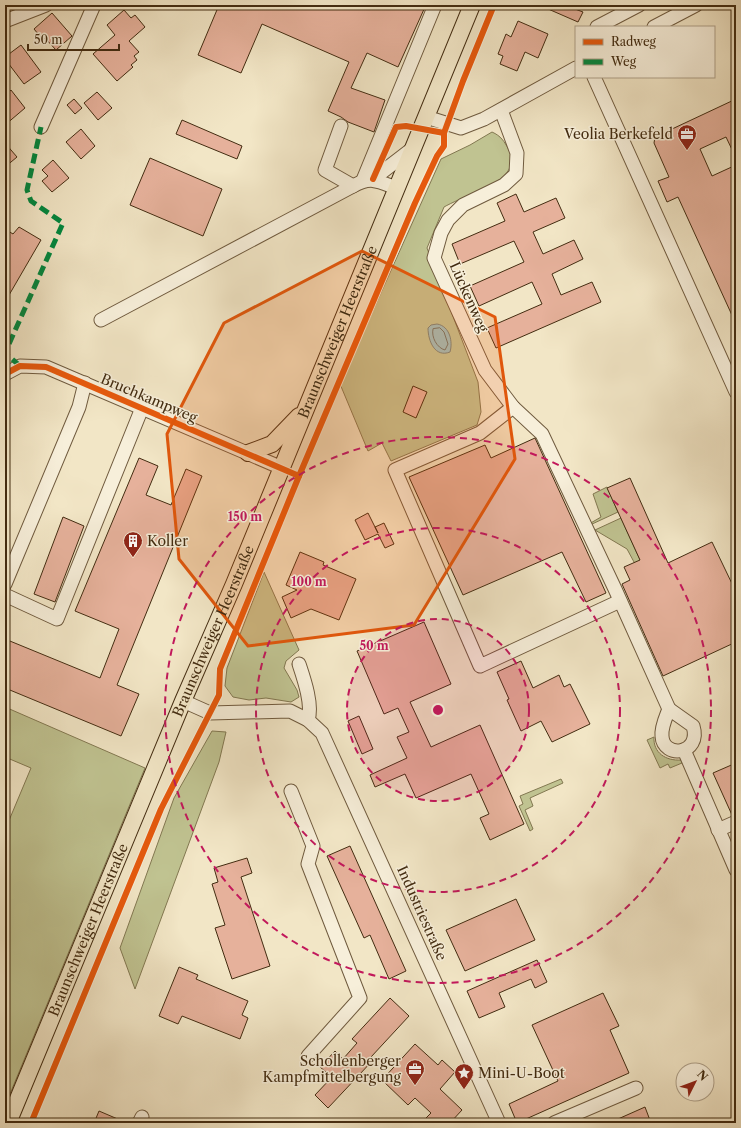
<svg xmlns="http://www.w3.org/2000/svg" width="741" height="1128" font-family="'Libre Caslon Text',serif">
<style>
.green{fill:#c0c391;stroke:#827851}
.water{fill:#9cbebb;stroke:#788477}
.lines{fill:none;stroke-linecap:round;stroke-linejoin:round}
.shore{stroke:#707566;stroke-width:1}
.building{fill:#e6b19b;stroke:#432c11}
.minor-casing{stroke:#6f5a3e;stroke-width:15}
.major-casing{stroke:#432c11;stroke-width:18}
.minor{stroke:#f7efda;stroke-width:13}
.major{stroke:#f2e6c6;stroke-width:16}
.quiet{stroke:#00873e;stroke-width:5;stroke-dasharray:10 5;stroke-linecap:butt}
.cycleway-casing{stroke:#f7efda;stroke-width:8}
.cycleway{stroke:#e8590c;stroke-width:6}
.marked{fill:#e0570c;fill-opacity:0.2;stroke:#e0570c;stroke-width:3;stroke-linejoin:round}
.ring{fill:none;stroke:#c2185b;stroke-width:2;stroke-dasharray:7 5}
.labels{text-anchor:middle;stroke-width:3;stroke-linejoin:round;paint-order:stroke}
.poi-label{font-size:14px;fill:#432c11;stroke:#f7efda;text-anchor:end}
.street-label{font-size:14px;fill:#432c11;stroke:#f7efda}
.centre{fill:#c2185b;stroke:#f7efda;stroke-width:2}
.ring-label{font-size:12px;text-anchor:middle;font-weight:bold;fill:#c2185b;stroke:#f7efda;stroke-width:3;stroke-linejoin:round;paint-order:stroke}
</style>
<rect width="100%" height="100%" fill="#f2e6c6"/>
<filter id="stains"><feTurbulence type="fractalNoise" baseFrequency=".005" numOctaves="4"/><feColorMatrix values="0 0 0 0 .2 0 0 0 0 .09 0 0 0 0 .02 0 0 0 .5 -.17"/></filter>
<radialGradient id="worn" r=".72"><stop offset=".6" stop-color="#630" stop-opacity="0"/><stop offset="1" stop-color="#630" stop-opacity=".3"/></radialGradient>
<g class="green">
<path d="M492 132C501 136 504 141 509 150 513 159 512 167 505 175 496 185 458 199 444 207L427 248 478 382 481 412 477 425 391 461 382 443 368 451 340 384 441 159 470 145Z"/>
<polygon points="607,487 618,512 590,525 589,524 601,517 593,494"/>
<polygon points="621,518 646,573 641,575 627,549 595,530"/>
<polygon points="264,572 299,650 286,661 284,668 297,690 299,697 291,702 266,698 249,700 233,697 225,686 227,668"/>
<polygon points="5,707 145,768 5,1106 5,830 31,768 5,757"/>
<polygon points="212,731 226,732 219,762 135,989 120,948 174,798"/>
<path d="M654 737C653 753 666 761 681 760L682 763 670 768 668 764 660 768 647 740Z"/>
<polygon points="561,779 563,783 530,798 533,806 525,810 533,829 530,831 519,806 523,804 520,796"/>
</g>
<path class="water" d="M437 324C450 326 453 342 450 352 435 358 428 341 428 328L431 325Z"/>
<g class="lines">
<path class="shore" d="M440 328 444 332 448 344 445 350C437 348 431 337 433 329Z"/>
</g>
<g class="building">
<polygon points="219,5 419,5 425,7 398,67 367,53 351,88 385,100 374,132 348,122 341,117 328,111 349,62 262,24 241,73 198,55"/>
<polygon points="539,5 577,5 575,9 583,12 578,22"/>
<polygon points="124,10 131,18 135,15 145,27 129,41 139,52 134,56 137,60 131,65 133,67 117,81 93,54 115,35 107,25"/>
<polygon points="52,13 72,36 56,50 45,38 43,40 34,29"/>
<polygon points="518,21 548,34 538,58 525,52 517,71 500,64 503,56 498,54 506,34 511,37"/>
<polygon points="21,45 41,72 24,84 5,59 5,57"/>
<polygon points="11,90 25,108 5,125 5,96"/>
<polygon points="97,92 112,108 98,120 84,103"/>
<polygon points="74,99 82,108 75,114 67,105"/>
<polygon points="736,99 736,158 726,137 700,149 712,176 736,165 736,324 678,197 667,202 658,181 669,177 654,143 655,137"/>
<polygon points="182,120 242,146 237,159 176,134"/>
<polygon points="81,129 95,146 81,159 66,142"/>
<polygon points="5,143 17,157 5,167"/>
<polygon points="150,158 222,189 203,236 130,205"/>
<polygon points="53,160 69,178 52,192 42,181 48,176 42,170"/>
<polygon points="516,194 524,212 556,198 565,218 533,232 543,254 574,240 583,259 552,274 561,295 592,282 601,302 496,348 487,328 542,304 532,282 479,306 470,286 524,262 514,241 460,264 452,244 505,221 497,203"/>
<polygon points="19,227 41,240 5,302 5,229 13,234"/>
<polygon points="413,386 427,392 416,418 403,412"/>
<polygon points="535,438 606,593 586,602 562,552 463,595 409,477 485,445 491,458"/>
<polygon points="139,458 158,466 146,495 171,505 186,469 202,476 117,685 139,694 121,736 5,688 5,639 100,678 119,629 75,611"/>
<polygon points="630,478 668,563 712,542 736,592 736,642 663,676 622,584 630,580 624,567 640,560 607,488"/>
<polygon points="368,513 378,533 375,527 384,523 394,544 385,548 378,534 365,540 355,520"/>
<polygon points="63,517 84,526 55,602 34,594"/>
<polygon points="300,552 324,562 323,565 356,579 339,620 311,609 291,618 282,597 297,590 286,585"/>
<polygon points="424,622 451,684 410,702 431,747 480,725 524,824 490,840 480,818 489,814 471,774 416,798 405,774 375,787 370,775 407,758 397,737 409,732 398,708 384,714 357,651"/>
<polygon points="521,661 533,688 559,675 564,687 570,684 590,724 552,742 541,721 521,731 507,700 509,699 497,672"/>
<polygon points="359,716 373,749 362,754 348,721"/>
<polygon points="736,763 736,814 732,815 713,773"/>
<polygon points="350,846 406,971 389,979 370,935 364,938 327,856"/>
<polygon points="247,858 252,873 241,877 270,966 232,979 215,928 225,925 212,884 218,882 214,868"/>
<polygon points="516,899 535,940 465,971 446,930"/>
<polygon points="537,960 547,982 535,988 531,979 499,993 505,1007 479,1018 467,991"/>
<polygon points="179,967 198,975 196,979 248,1001 242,1015 248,1018 240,1039 182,1016 178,1024 159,1016"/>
<polygon points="603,993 619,1026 610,1030 629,1073 517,1123 509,1104 558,1081 532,1025"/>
<polygon points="390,998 409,1016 371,1057 374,1059 328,1108 315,1095 332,1077 320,1067 335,1051 343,1059 357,1043 352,1039"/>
<polygon points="415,1044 438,1065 442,1060 455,1072 440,1089 462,1110 450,1123 421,1123 431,1113 415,1098 408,1105 382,1080"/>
<polygon points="645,1107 651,1123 609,1123"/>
<polygon points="99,1111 127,1123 94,1123"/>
</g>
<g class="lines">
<g class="minor-casing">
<g id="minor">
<polyline points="5,21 46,5"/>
<polyline points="597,27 639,5"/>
<polyline points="654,27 696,5"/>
<polyline points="594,77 736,392"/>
<polyline points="501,110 517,153 516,174 504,185 463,205 448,220 441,233 434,258 485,370 513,407 542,434 615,589 669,709"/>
<polyline points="426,117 461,128 484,119 576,68"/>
<path d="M341 126 325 170 353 186C371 176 378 181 396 188"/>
<polyline points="41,127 94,5"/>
<polyline points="373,179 412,149"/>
<polyline points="363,180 435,5"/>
<polyline points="101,320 353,186"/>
<polyline points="5,374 20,366 46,367 282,468"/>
<polyline points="513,407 480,433 395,470 480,666 620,601"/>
<polyline points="5,584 79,407 85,383"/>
<polyline points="5,595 57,619 142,408"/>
<path d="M299 664C304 679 313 705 308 720"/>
<polyline points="183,701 210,713 290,711 308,720 322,733 499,1123"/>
<path d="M669 709 693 726C702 755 663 759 662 736 661 727 666 717 669 709Z"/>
<polyline points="684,750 736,870"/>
<polyline points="291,791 313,846 308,864 360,998 308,1056"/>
<polyline points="718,830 736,822"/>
<polyline points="139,1123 142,1117"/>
<polyline points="554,1123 636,1088"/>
</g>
</g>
<g class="major-casing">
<g id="major">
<polyline points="248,453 272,444 299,416"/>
<path id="s1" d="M8 1123 183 701 234 584 472 5"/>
</g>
</g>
<use href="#minor" class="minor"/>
<use href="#major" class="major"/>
<polyline class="quiet" points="20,366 5,353 63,223 31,201 27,190 41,127"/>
<g class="cycleway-casing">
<g id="cycleway">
<polyline points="373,179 396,127 406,126 444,133"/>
<polyline points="5,374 20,366 46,367 299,476"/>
<polyline points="31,1123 161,809 219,695 220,669 299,476 415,203 437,156 444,146 444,133 463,81 494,5"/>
</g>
</g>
<use href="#cycleway" class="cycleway"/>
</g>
<path class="marked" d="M362 251 495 317 515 459 414 625 248 646 179 559 167 434 224 323Z"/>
<circle cx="438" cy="710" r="91" fill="#c2185b" fill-opacity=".12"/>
<g class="ring">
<circle cx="438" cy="710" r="91"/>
<circle cx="438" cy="710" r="182"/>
<circle cx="438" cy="710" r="273"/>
</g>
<defs>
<g id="office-pin" transform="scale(1)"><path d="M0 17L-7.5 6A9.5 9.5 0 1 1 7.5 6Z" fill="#8f2418" stroke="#f7efda"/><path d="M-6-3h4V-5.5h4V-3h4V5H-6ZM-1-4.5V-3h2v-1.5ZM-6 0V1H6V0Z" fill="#fff"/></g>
<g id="building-pin" transform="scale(1)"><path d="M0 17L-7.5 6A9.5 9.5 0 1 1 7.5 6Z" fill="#8f2418" stroke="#f7efda"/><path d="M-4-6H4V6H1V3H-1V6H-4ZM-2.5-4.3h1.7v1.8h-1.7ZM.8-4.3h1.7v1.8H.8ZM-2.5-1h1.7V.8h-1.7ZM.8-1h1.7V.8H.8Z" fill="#fff"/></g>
<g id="sight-pin" transform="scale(1)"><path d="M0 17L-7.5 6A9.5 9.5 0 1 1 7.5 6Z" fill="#8f2418" stroke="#f7efda"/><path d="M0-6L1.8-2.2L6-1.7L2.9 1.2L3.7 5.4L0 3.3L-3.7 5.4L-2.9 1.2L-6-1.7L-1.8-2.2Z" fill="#fff"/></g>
</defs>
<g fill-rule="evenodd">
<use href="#office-pin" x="687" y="134"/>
<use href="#building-pin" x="133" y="541"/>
<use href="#office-pin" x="415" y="1069"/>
<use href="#sight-pin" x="464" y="1073"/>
</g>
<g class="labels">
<g class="poi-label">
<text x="673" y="139">Veolia Berkefeld</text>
<text x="147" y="546" text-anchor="start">Koller</text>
<text x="401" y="1066">Schollenberger<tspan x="401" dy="16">Kampfmittelbergung</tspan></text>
<text x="478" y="1078" text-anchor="start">Mini-U-Boot</text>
</g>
<g class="street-label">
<text transform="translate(469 297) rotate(66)" y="5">Lückenweg</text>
<text dy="5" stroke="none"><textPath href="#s1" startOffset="857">Braunschweiger Heerstraße</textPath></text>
<text transform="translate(149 398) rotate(23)" y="5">Bruchkampweg</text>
<text dy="5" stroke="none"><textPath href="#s1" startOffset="533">Braunschweiger Heerstraße</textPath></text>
<text transform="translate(422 913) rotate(66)" y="5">Industriestraße</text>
<text dy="5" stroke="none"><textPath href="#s1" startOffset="209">Braunschweiger Heerstraße</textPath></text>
</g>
</g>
<circle cx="438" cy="710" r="6" class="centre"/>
<g class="ring-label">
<text x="245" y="521">150 m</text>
<text x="309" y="586">100 m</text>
<text x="374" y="650">50 m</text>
</g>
<rect width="741" height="1128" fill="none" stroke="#f2e6c6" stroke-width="20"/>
<rect x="6" y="6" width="729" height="1116" fill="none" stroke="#432c11" stroke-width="2"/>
<rect x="10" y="10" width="721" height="1108" fill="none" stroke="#432c11"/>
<rect x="575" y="26" width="140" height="52" fill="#f7efda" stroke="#afa18a"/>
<rect x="583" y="39" width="20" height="6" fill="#e8590c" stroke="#afa18a"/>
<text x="611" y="46" font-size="12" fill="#432c11">Radweg</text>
<rect x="583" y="59" width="20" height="6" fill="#00873e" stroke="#afa18a"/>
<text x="611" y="66" font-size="12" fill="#432c11">Weg</text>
<g transform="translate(695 1082) rotate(48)"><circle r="19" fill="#f7efda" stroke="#afa18a"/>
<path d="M0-3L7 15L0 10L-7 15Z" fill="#8f2418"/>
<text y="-6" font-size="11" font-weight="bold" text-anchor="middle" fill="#432c11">N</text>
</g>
<path d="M28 44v6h91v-6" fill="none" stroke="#432c11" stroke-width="2"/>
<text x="34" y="44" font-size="12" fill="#432c11" stroke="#f7efda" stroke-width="3" paint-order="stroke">50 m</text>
<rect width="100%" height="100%" filter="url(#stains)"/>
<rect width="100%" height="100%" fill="url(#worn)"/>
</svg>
